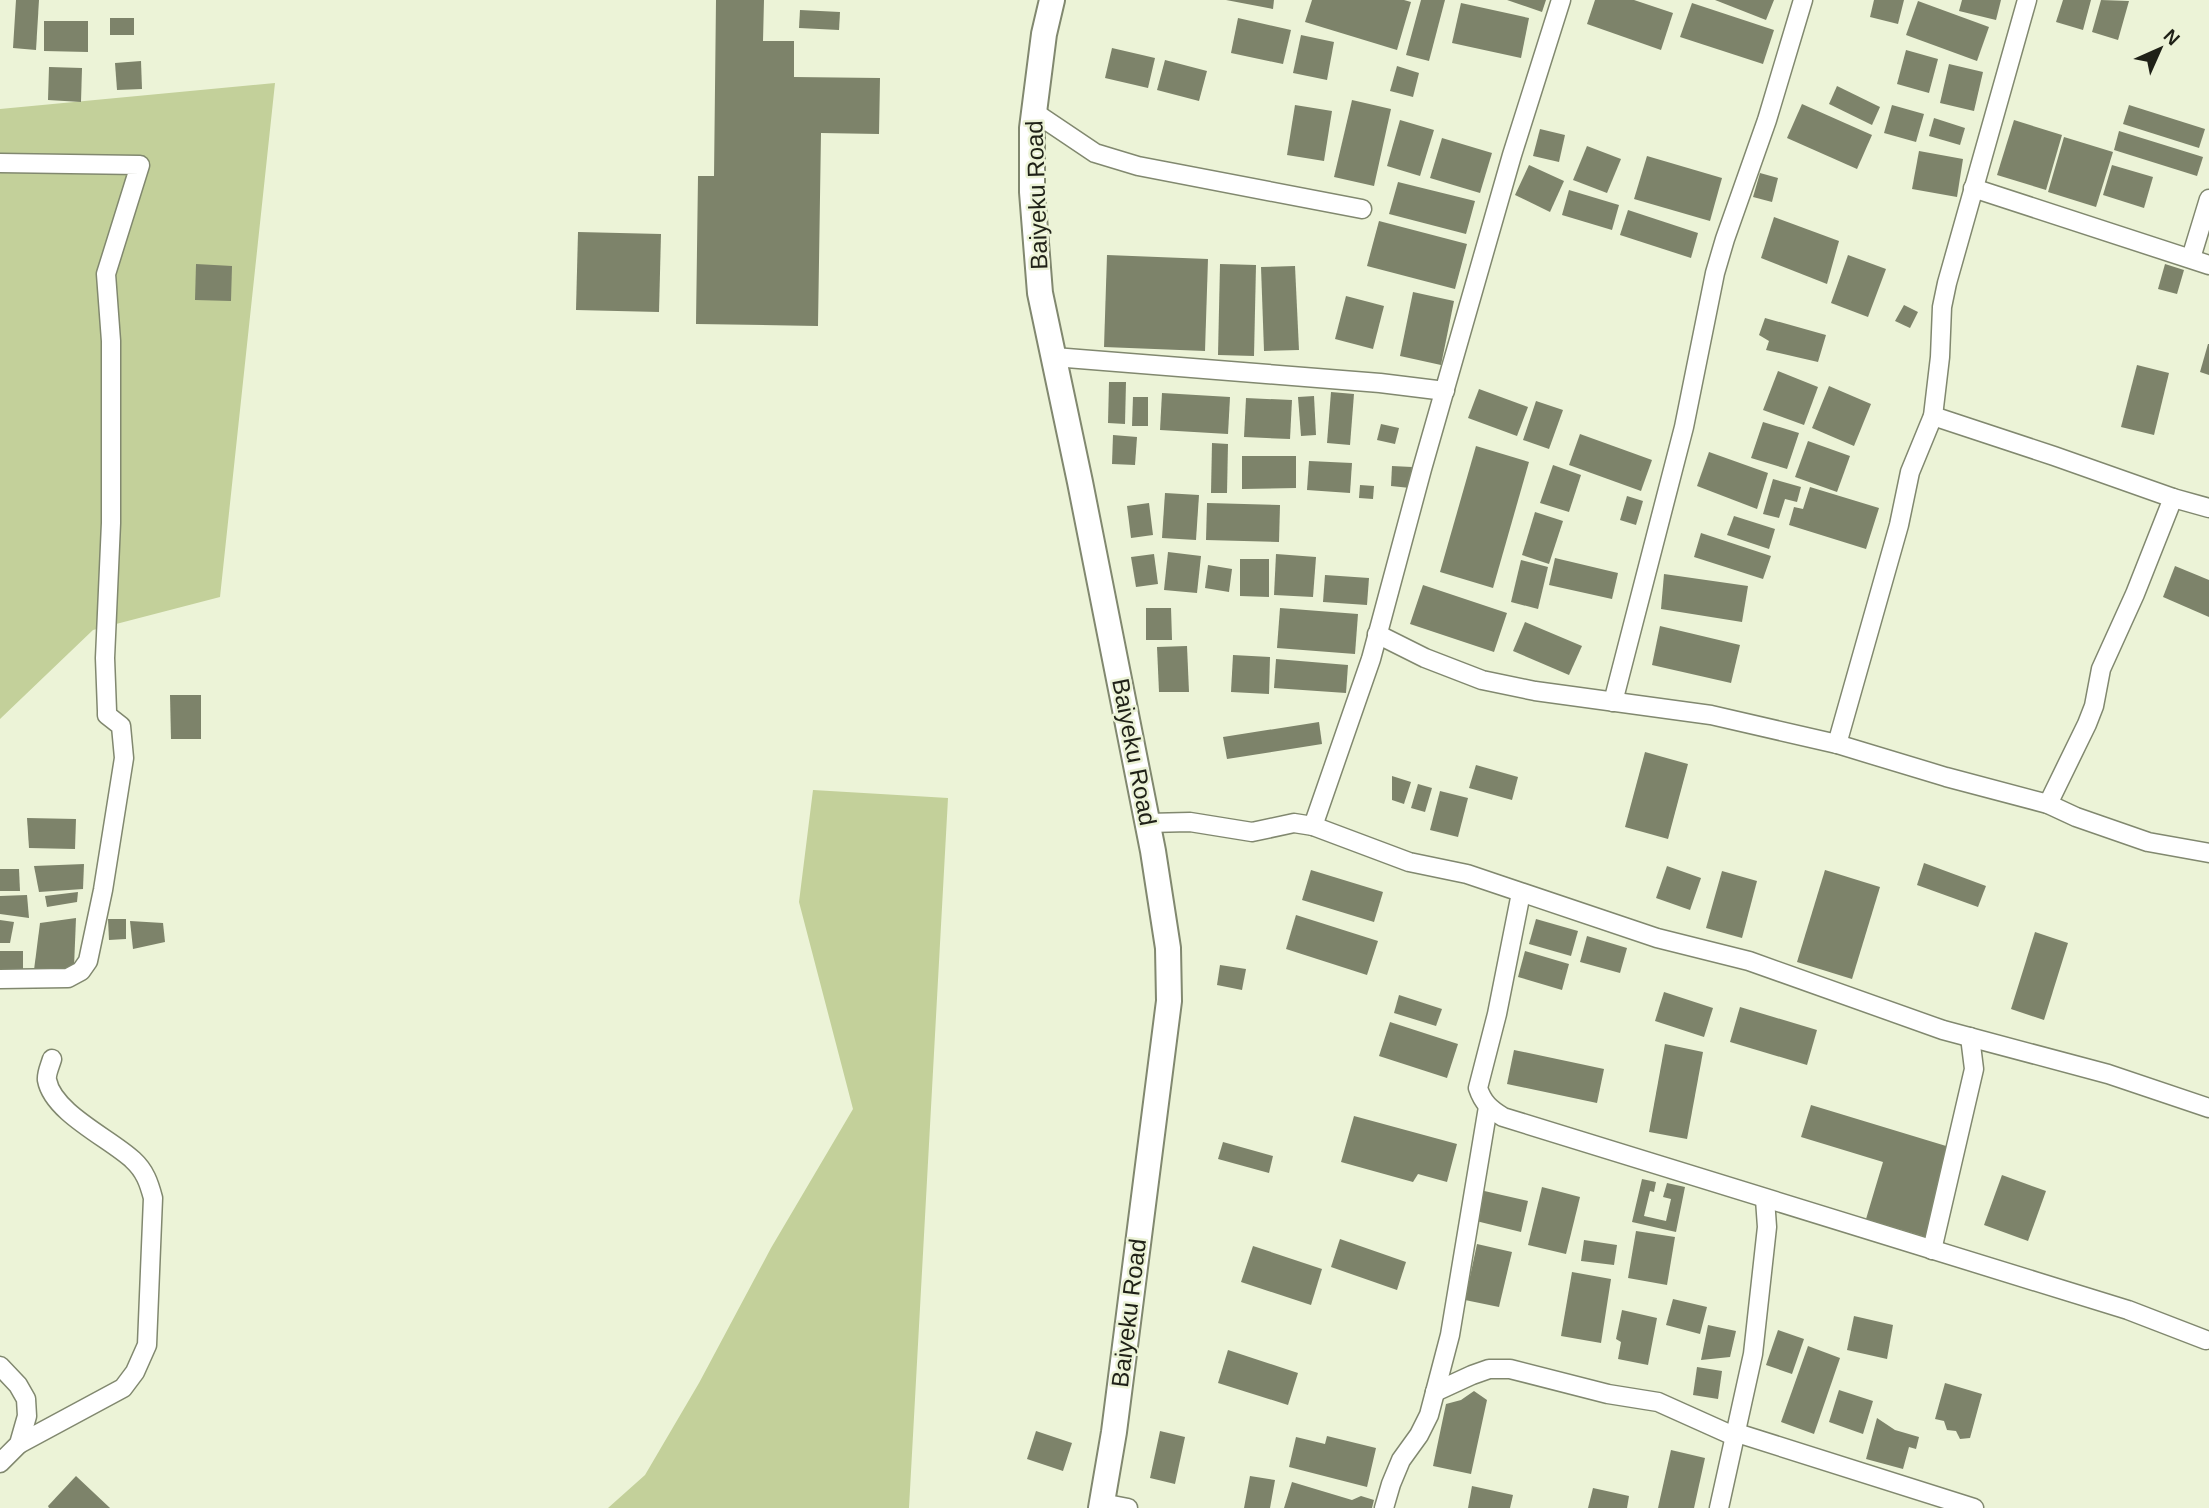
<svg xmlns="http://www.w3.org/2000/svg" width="2209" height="1508" font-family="Helvetica,sans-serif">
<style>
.green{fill:#c3d09a}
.building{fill:#7d836a}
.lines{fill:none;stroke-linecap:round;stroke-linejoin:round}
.minor-casing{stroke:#81886f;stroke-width:21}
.secondary-casing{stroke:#81886f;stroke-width:28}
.minor{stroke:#fff;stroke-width:18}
.secondary{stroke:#fff;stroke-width:24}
.labels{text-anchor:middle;stroke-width:5;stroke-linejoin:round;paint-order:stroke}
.street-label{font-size:24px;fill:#1f2117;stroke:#ecf3d7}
</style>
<rect width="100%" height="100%" fill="#ecf3d7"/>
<g class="green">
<polygon points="275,83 220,597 93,630 0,719 0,109"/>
<polygon points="813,790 948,798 909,1508 608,1508 645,1475 699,1383 771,1248 853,1109 799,902"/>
</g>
<g class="building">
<polygon points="16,0 39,0 36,50 13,48"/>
<polygon points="716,0 764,0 763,41 794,41 794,77 880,78 879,134 821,133 818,326 696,324 698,176 714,176"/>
<polygon points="1226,0 1274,0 1273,9"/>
<polygon points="1312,0 1404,0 1411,2 1397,50 1305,22"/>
<polygon points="1421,0 1445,0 1429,61 1406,55"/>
<polygon points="1507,0 1546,0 1542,12"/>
<polygon points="1595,0 1634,0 1673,13 1661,50 1587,24"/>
<polygon points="1715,0 1774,0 1766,20"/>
<polygon points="1874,0 1904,0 1898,24 1870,17"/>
<polygon points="1962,0 2001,0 1996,20 1959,11"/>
<polygon points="2063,0 2091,0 2083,30 2056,22"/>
<polygon points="2101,0 2129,1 2118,40 2092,32"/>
<polygon points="1918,1 1989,27 1977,61 1906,35"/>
<polygon points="1461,3 1529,18 1521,58 1452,43"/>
<polygon points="1692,3 1774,30 1763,64 1680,37"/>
<polygon points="800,10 840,12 839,30 799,28"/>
<rect x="110" y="18" width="24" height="17"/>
<polygon points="1238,18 1291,30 1283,64 1231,53"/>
<polygon points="44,21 88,21 88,52 44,51"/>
<polygon points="1301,35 1334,42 1327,80 1293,73"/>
<polygon points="1112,48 1155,58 1148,88 1105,78"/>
<polygon points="1906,50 1938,59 1929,93 1897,84"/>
<polygon points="1165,60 1207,71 1199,101 1157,90"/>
<polygon points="141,61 142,89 117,90 115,63"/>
<polygon points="1949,64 1983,72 1974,111 1940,103"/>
<polygon points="1397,66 1419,73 1413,97 1390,91"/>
<polygon points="49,67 82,68 81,102 48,100"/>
<polygon points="1837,86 1880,107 1872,125 1829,104"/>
<polygon points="1352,100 1391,109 1374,186 1334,177"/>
<polygon points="1802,104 1872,135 1857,169 1787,138"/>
<polygon points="1295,105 1332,111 1324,161 1287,155"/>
<polygon points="1892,105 1924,114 1916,142 1884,133"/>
<polygon points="2129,105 2205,129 2199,148 2123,124"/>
<polygon points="1934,118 1965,128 1960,145 1929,136"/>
<polygon points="1400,120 1434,130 1420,176 1387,166"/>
<polygon points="2014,120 2062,135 2046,190 1997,175"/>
<polygon points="1540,129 1565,135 1559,162 1533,156"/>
<polygon points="2119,131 2203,157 2197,176 2114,150"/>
<polygon points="2064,137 2113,152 2096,207 2048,192"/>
<polygon points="1442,138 1492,153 1480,193 1430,178"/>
<polygon points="1587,146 1621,159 1607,193 1573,180"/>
<polygon points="1919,151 1963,159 1957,197 1912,189"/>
<polygon points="1647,156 1722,178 1710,221 1634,199"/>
<polygon points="1529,165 1564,181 1550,212 1515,195"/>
<polygon points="2112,165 2153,177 2144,208 2103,195"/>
<polygon points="1760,173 1778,178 1772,202 1753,197"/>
<polygon points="1398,182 1475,201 1466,234 1389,214"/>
<polygon points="1569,190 1619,205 1612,230 1562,215"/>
<polygon points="1628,210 1698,233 1691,258 1620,235"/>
<polygon points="1774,217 1839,241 1827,284 1761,258"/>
<polygon points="1379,221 1467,244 1455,289 1367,266"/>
<polygon points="578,232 661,234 659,312 576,310"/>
<polygon points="1107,255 1208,259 1205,351 1104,347"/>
<polygon points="1848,255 1886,269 1868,317 1831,303"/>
<polygon points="196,264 232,266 231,301 195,300"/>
<polygon points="1220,264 1256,265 1254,356 1218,355"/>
<polygon points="2165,264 2184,270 2177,294 2158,289"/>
<polygon points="1295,266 1299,350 1264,351 1261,267"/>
<polygon points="1413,292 1454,301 1441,365 1400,356"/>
<polygon points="1346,296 1384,306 1373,349 1335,339"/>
<polygon points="1904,305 1918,312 1910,328 1895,321"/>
<polygon points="1765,318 1826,335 1818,362 1766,350 1769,341 1759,335"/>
<polygon points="2208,344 2209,344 2209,375 2200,372"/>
<polygon points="2137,365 2169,373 2154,435 2121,427"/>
<polygon points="1778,371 1818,387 1804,425 1763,410"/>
<polygon points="1109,382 1126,382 1125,424 1108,423"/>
<polygon points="1829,386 1871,404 1854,446 1812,428"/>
<polygon points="1479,389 1528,407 1517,436 1468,418"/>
<polygon points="1331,392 1354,394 1350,445 1327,443"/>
<polygon points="1162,393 1230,397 1228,434 1160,430"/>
<polygon points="1314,396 1316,435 1301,436 1298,397"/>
<polygon points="1133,397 1148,397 1148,426 1132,426"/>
<polygon points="1246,398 1292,400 1290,439 1244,437"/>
<polygon points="1536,401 1563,410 1549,449 1523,440"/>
<polygon points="1763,422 1799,433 1787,469 1751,458"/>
<polygon points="1381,424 1399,428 1395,444 1377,440"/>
<polygon points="1580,434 1652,460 1641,491 1569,465"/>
<polygon points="1113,435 1137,437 1135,465 1112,464"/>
<polygon points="1808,441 1850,456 1837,492 1795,477"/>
<polygon points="1212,443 1228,444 1227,493 1211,493"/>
<polygon points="1476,446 1529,462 1493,588 1440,572"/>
<polygon points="1709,452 1768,473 1757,509 1697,486"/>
<polygon points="1242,456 1296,456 1296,488 1242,489"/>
<polygon points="1309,461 1352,463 1350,493 1307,490"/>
<polygon points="1553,465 1581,475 1569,512 1540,503"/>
<polygon points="1392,466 1412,467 1410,488 1391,486"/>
<polygon points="1773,479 1801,487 1797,502 1785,499 1779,518 1763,514"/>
<polygon points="1360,485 1374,486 1373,499 1359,498"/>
<polygon points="1810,487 1879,508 1866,549 1789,525 1794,507 1803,509"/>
<polygon points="1165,493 1199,495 1196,540 1162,538"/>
<polygon points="1627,496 1643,501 1636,525 1620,520"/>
<polygon points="1149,503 1153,535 1131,538 1127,506"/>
<polygon points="1207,503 1280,505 1279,542 1206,540"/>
<polygon points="1535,512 1563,521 1549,564 1522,555"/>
<polygon points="1734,516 1775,529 1769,549 1727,535"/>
<polygon points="1701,533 1771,556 1763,579 1694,557"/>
<polygon points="1168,552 1201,556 1197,593 1164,590"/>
<polygon points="1154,554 1158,584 1136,587 1131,557"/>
<polygon points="1276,554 1316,557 1313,597 1274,595"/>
<polygon points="1555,558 1618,573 1612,599 1549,585"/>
<polygon points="1240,559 1269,559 1269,597 1240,596"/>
<polygon points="1521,560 1548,567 1538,609 1511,602"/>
<polygon points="1208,565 1232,569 1229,592 1205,588"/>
<polygon points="2175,566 2209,580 2209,617 2163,597"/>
<polygon points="1664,574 1748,586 1742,622 1661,609"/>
<polygon points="1325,575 1369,578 1367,605 1323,602"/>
<polygon points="1423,585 1507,613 1494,652 1410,624"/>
<polygon points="1146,608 1171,608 1172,640 1146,640"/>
<polygon points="1280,608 1358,614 1355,654 1277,648"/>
<polygon points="1525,622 1582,646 1569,675 1513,651"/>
<polygon points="1660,626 1740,645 1731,683 1652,665"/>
<polygon points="1187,646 1189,692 1159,692 1157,647"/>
<polygon points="1233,655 1270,657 1269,694 1231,692"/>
<polygon points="1276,659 1348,665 1346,693 1274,688"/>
<polygon points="170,695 201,695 201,739 171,739"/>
<polygon points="1319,722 1322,744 1227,759 1223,737"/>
<polygon points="1645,752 1688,764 1668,839 1625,827"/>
<polygon points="1476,765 1518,777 1512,800 1469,788"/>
<polygon points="1392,776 1411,782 1404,804 1392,800"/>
<polygon points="1418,784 1432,788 1425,812 1411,808"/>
<polygon points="1440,791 1468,798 1458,837 1430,830"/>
<polygon points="27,818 76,819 75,849 29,848"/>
<polygon points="1924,863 1986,886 1978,907 1917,885"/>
<polygon points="84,864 83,889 39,892 34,866"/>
<polygon points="1667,866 1701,878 1690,910 1656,898"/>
<polygon points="0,869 19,869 20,891 0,891"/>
<polygon points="1311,870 1383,892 1374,922 1302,900"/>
<polygon points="1825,870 1880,887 1852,979 1797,962"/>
<polygon points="1722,871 1757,881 1742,938 1706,928"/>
<polygon points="78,892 77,902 47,907 45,896"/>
<polygon points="27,895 29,918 0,914 0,896"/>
<polygon points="1296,915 1378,941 1367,975 1286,949"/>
<polygon points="76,918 74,967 65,971 34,970 40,923"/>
<polygon points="108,919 126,919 126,939 109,940"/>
<polygon points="1536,919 1578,931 1571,956 1529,944"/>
<polygon points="0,920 14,922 10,943 0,943"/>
<polygon points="130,921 163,923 165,942 133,949"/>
<polygon points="2035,932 2068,943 2044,1020 2011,1009"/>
<polygon points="1587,936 1627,948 1620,973 1580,962"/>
<rect x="0" y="951" width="23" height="24"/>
<polygon points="1525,951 1569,964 1562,990 1518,977"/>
<polygon points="1220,965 1246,969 1242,990 1217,985"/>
<polygon points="1664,992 1713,1008 1704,1037 1655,1021"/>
<polygon points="1399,995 1442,1009 1436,1026 1394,1013"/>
<polygon points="1740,1007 1817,1030 1807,1065 1730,1042"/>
<polygon points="1390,1022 1458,1044 1447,1078 1379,1056"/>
<polygon points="1665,1044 1703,1052 1687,1139 1649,1132"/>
<polygon points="1514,1050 1604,1069 1597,1103 1507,1084"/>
<polygon points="1811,1105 1956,1149 1929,1238 1866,1219 1883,1162 1801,1137"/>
<polygon points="1354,1116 1457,1144 1447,1182 1418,1174 1413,1182 1341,1162"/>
<polygon points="1223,1142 1273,1156 1269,1173 1218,1159"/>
<polygon points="2002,1175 2046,1191 2028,1241 1984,1225"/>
<polygon points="1642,1179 1656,1182 1654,1192 1650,1191 1644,1216 1666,1221 1671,1199 1663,1197 1667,1183 1685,1187 1676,1232 1632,1222"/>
<polygon points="1542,1187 1580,1197 1566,1254 1528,1245"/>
<polygon points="1480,1190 1528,1201 1521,1232 1472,1220"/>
<polygon points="1636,1231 1675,1237 1667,1285 1628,1278"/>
<polygon points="1340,1239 1406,1262 1397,1290 1331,1267"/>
<polygon points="1584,1240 1617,1245 1614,1265 1581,1261"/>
<polygon points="1477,1244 1512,1252 1499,1307 1465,1300"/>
<polygon points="1253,1246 1322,1269 1311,1305 1241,1282"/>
<polygon points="1572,1272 1611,1279 1601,1343 1561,1336"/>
<polygon points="1673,1299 1707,1307 1700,1334 1666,1325"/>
<polygon points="1622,1310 1657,1318 1648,1365 1618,1359 1621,1342 1616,1339"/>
<polygon points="1854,1316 1893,1325 1887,1359 1847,1350"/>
<polygon points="1708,1325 1736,1331 1730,1357 1701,1360"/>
<polygon points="1778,1330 1804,1339 1792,1374 1766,1365"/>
<polygon points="1808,1346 1840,1358 1814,1434 1781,1422"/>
<polygon points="1228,1350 1298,1373 1288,1405 1218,1383"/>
<polygon points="1697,1367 1722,1371 1718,1399 1693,1395"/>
<polygon points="1945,1383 1982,1394 1970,1438 1960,1439 1956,1431 1947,1430 1944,1421 1935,1419"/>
<polygon points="1839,1390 1873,1401 1863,1434 1829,1422"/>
<polygon points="1474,1391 1487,1400 1471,1474 1433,1466 1446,1404 1461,1400"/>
<polygon points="1877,1418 1895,1430 1919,1437 1916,1449 1909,1447 1903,1469 1866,1459"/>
<polygon points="1036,1431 1072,1443 1063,1471 1027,1459"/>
<polygon points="1160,1431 1185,1437 1175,1484 1150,1478"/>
<polygon points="1327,1436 1376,1448 1367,1487 1289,1467 1296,1437 1325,1444"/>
<polygon points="1671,1450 1705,1458 1694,1508 1658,1508"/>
<polygon points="76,1476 110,1508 49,1508 48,1506"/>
<polygon points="1250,1476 1275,1480 1270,1508 1244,1508"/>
<polygon points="1292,1482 1352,1500 1361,1496 1374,1500 1372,1508 1284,1508"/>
<polygon points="1472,1486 1513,1495 1510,1508 1468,1508"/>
<polygon points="1593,1488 1629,1496 1627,1508 1588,1508"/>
</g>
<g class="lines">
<g class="minor-casing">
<g id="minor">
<polyline points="1034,112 1095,153 1138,166 1362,209"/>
<polyline points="0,163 140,165 106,274 111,341 111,523 105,658 107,711 107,715 121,726 124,758 103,890 88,961 81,971 68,978 0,979"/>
<polyline points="1973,188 2209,265"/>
<polyline points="2191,258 2209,199"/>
<polyline points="1054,357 1380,383 1445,391"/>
<polyline points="1933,416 2054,456 2173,498 2209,508"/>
<polyline points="1377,634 1425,658 1482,680 1535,691 1711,715 1837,744 1946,777 2048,804 2076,817 2148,842 2209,853"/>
<polyline points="1613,702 1684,427 1715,273 1725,239 1767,120 1803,0"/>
<polyline points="1837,744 1899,525 1910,472 1933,416 1940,357 1942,307 1947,283 2027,0"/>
<polyline points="2048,804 2087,724 2094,706 2101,669 2135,594 2173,498"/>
<polyline points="1148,823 1190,822 1252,832 1294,823 1313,826 1409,862 1467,874 1657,938 1749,961 1943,1030 2108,1074 2209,1108"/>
<polyline points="1313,826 1371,659 1422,469 1512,155 1561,0"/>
<path d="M1521 893 1497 1014 1478 1088C1483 1103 1490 1109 1503 1117L2128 1310 2206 1340"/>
<polyline points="1932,1250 1974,1069 1970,1037"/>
<polyline points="0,1366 18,1385 26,1399 27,1416 19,1444 0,1463"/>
<polyline points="1435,1392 1472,1375 1489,1369 1510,1369 1608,1394 1658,1402 1736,1437"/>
<polyline points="1737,1433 1974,1508"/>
<path d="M19 1444 123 1388 135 1372 147 1345 153 1198C149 1183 145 1171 133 1160 111 1139 53 1113 47 1080 46 1074 50 1066 52 1059"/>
<polyline points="1102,1503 1128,1508"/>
<polyline points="1384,1508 1391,1484 1401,1460 1419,1435 1429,1415 1450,1335 1488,1107"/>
<polyline points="1719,1508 1753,1354 1767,1227 1765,1199"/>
</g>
</g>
<g class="secondary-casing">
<polyline id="secondary" points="1052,0 1044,34 1032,128 1032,192 1040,293 1080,482 1153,851 1168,948 1169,1001 1114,1432 1101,1508"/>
</g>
<use href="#minor" class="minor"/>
<use href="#secondary" class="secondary"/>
</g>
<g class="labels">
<g class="street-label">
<text transform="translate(1037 195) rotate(-92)" y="8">Baiyeku Road</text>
<text transform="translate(1134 752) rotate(79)" y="8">Baiyeku Road</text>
<text transform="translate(1129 1313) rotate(-83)" y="8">Baiyeku Road</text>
</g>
</g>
<g transform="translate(2160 49) rotate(45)" stroke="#ecf3d7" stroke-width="5" paint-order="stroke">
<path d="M0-5L12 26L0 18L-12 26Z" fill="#1f2117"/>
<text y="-10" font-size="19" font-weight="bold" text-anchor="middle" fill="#1f2117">N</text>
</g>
</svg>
